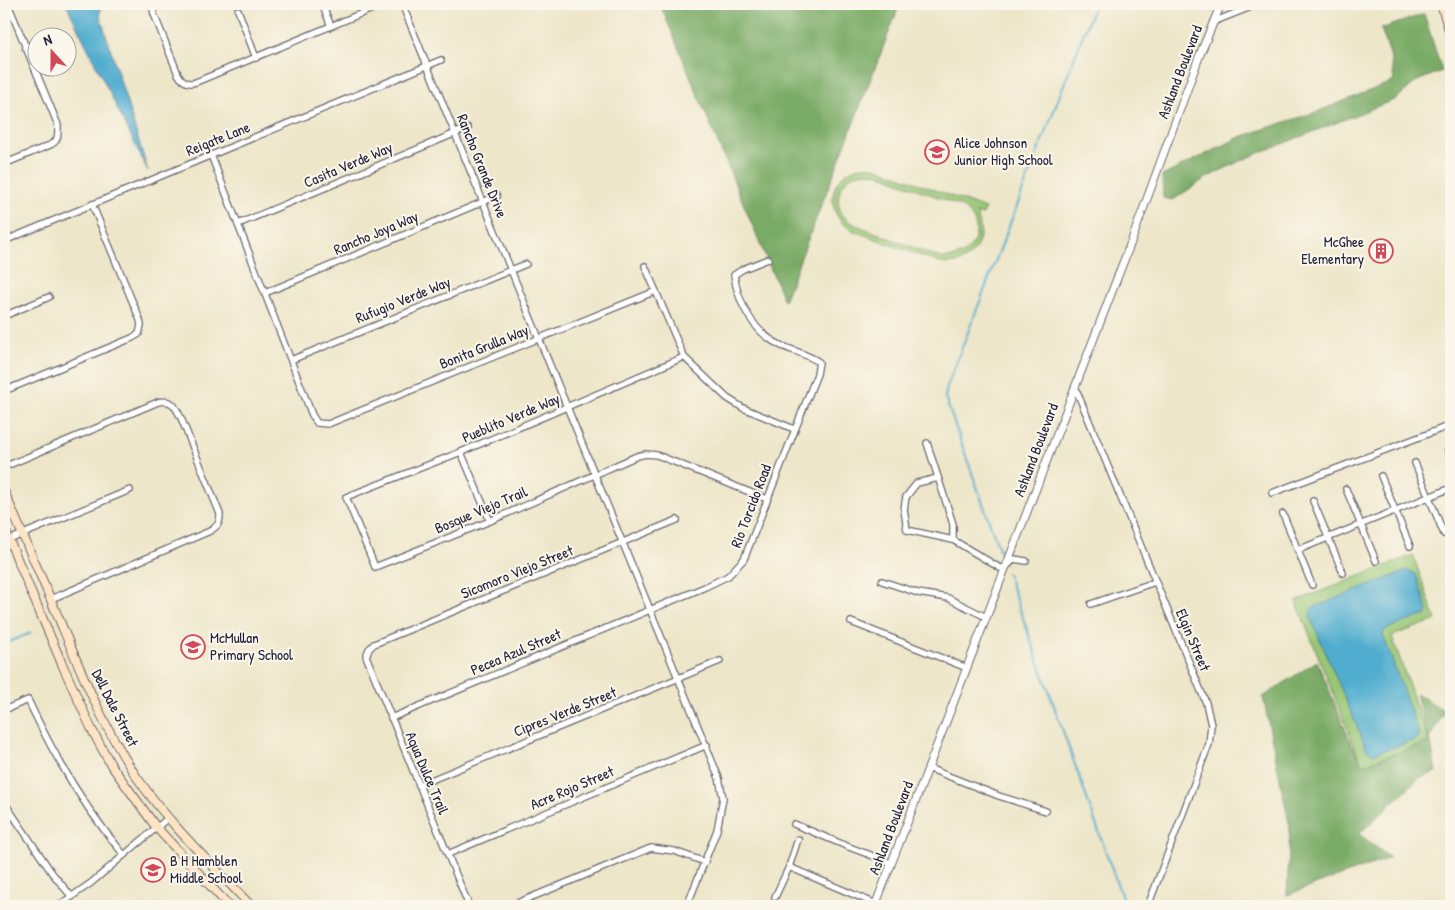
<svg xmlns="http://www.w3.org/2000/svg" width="1455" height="910" font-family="'Patrick Hand',sans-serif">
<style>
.green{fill:#98c674;stroke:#5d7458;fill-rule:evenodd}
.forest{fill:#7aab66;stroke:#4e6650}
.water{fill:#51adcf;stroke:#3a6885}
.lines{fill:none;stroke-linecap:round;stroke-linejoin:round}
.stream{stroke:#51adcf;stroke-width:2}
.minor-casing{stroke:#69676d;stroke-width:8}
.tertiary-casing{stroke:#69676d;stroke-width:9}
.secondary-casing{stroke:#69676d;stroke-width:10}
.minor{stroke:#fff;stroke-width:5.5}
.tertiary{stroke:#fff;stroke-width:7}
.secondary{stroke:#fee4c5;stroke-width:8}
.labels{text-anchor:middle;stroke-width:4;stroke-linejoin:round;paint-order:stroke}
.street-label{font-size:15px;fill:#22223b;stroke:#fbf7ec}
.poi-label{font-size:15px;fill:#22223b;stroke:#fbf7ec;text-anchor:start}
</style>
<rect width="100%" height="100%" fill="#fbf7ec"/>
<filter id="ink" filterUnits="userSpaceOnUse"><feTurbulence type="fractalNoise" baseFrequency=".02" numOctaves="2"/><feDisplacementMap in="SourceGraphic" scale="10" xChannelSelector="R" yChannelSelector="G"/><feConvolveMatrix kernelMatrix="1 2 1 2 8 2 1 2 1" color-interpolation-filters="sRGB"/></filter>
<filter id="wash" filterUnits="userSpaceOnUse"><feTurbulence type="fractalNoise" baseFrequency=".0096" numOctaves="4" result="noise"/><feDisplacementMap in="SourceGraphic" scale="20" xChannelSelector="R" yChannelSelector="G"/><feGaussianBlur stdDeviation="1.12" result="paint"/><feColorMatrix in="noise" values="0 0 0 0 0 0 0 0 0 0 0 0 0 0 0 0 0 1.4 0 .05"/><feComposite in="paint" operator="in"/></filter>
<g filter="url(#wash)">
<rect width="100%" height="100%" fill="#ede6c9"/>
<g class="green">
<path d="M865 166 878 168 985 209 983 215 976 213C989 240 971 269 940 263L854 231C821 215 828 170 865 166ZM867 172 876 173 958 205C989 220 978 261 941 258L856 225C827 212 836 173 867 172Z"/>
<polygon points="1413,555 1436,620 1392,636 1429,742 1362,765 1296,601"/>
</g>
<g class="forest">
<polygon points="660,4 900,4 784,301"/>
<polygon points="1424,14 1442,71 1417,81 1396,99 1242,160 1206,178 1173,200 1163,198 1162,176 1240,137 1319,111 1394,81 1390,54 1381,29"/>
<polygon points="1317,661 1347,734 1362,765 1429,742 1416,693 1445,711 1430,737 1436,772 1419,778 1359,834 1390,858 1287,895 1290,828 1263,697"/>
</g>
<g class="water">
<polygon points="66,4 101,4 100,15 148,171"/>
<polygon points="1408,570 1416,574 1428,611 1426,615 1384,630 1383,635 1419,734 1415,740 1373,754 1367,750 1310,616 1312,608"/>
</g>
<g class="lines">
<g class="stream">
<polyline points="1004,563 945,397 948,384 1095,4"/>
<polyline points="1007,573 1125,906"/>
<polyline points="4,644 31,633"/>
</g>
</g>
</g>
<g filter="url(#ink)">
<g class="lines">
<g class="minor-casing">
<g id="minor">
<path d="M152 4 154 14 178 74C182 81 187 85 196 82L384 4"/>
<polyline points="322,4 331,26"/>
<polyline points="402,4 719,778 723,798 717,830 687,906"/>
<polyline points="238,10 256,58"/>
<polyline points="1213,22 1258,4"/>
<polyline points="48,38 56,34"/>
<polyline points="25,47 38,42"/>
<polyline points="211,155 312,415 317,423 328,424 656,291"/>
<path d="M4 164 50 145C59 141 58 134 58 125L8 4"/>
<polyline points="238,224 468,128"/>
<polyline points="4,241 441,60"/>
<polyline points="645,266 684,357 727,398 743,408 794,429"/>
<polyline points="265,293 497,196"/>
<polyline points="4,316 49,297"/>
<polyline points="684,357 461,452 346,497 375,567 490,521 637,456 646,454 657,455 767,499"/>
<polyline points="291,360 526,264"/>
<polyline points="1075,387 1206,703 1211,725 1209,744 1148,906"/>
<polyline points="4,391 132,338 139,334 141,325 140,320 92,204"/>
<polyline points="927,443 953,524 953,540"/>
<polyline points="1448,450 1451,459"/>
<polyline points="461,452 490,521"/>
<polyline points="1415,463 1444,534"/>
<path d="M4 467 158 402C173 399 175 406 181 418L220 514C220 523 218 526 210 531L51 599"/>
<polyline points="1381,476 1410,546"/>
<polyline points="938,478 917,483 906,497 904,509 907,530 953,540 1000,568 1005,568 1014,559 1026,561"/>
<polyline points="1346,489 1376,561"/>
<polyline points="1272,493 1451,425"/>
<polyline points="1313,501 1343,573"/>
<polyline points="1283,514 1312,585"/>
<polyline points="4,542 130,490"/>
<polyline points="1298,550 1451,488"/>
<polyline points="882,581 918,593 948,598 986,617"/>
<polyline points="1091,604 1155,582"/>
<polyline points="851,622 967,668"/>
<path d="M4 710 28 700C38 721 48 742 60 762 78 795 100 826 124 855"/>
<path d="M391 718 705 587 728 576 744 559 817 374 819 362C807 354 793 351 780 345 754 333 738 303 734 275L743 269 768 259"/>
<polyline points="928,768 999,796 1046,811"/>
<polyline points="419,785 720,661"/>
<polyline points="4,802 52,873 72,897"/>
<polyline points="794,824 849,847 884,860 891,864"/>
<polyline points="448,854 707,745"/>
<polyline points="789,867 876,904"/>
<polyline points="775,897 789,867 798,839"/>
<polyline points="58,906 91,883 168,818"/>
<polyline points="469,906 366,656 369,649 374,644 677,520"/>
<polyline points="510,906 651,848 674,851 705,862"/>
</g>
</g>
<g class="tertiary-casing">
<polyline id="tertiary" points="875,906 1133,237 1199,57 1221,4"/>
</g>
<g class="secondary-casing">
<g id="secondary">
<polyline points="1441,4 1451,37"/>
<path d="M4 491C22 534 41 576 59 619 82 674 104 729 138 779 171 826 212 865 251 906"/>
<polyline points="4,528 62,664 92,730 111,765 156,827 229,906"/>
</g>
</g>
<use href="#minor" class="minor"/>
<use href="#tertiary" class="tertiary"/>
<use href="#secondary" class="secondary"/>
</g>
</g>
<defs>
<g id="school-ring" transform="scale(1.25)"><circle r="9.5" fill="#fbf7ec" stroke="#d1495b" stroke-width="1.5"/><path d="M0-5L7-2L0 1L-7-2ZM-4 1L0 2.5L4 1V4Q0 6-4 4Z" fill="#d1495b"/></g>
<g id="building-ring" transform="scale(1.25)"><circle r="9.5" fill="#fbf7ec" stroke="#d1495b" stroke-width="1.5"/><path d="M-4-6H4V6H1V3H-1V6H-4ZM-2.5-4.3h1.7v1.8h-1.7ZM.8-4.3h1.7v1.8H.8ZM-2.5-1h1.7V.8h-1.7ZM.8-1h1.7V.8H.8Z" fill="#d1495b"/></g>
</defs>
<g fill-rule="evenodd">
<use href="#school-ring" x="937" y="152"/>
<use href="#building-ring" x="1381" y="251"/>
<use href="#school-ring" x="193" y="647"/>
<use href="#school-ring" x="153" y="870"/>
</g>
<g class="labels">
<g class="street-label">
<text transform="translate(1180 72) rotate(-69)" y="5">Ashland Boulevard</text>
<text transform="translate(218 139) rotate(-22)" y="5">Reigate Lane</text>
<text transform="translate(348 165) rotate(-23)" y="5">Casita Verde Way</text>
<text transform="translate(482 166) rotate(68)" y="5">Rancho Grande Drive</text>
<text transform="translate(376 233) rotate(-23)" y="5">Rancho Joya Way</text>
<text transform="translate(403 300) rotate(-22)" y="5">Rufugio Verde Way</text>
<text transform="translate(484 347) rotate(-22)" y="5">Bonita Grulla Way</text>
<text transform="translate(511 418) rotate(-23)" y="5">Pueblito Verde Way</text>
<text transform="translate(1036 450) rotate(-69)" y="5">Ashland Boulevard</text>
<text transform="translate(751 506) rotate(-69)" y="5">Rio Torcido Road</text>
<text transform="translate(481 510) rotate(-23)" y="5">Bosque Viejo Trail</text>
<text transform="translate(517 572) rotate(-22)" y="5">Sicomoro Viejo Street</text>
<text transform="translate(1193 640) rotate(67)" y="5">Elgin Street</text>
<text transform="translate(516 652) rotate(-23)" y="5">Pecea Azul Street</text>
<text transform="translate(115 708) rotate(63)" y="5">Dell Dale Street</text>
<text transform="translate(565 712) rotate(-22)" y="5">Cipres Verde Street</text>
<text transform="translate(427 773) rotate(67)" y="5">Aqua Dulce Trail</text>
<text transform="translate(572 788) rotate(-23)" y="5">Acre Rojo Street</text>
<text transform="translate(891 828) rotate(-69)" y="5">Ashland Boulevard</text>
</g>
<g class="poi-label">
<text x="954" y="148">Alice Johnson<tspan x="954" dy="17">Junior High School</tspan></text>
<text x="1364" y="247" text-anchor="end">McGhee<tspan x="1364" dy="17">Elementary</tspan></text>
<text x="210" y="643">McMullan<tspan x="210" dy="17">Primary School</tspan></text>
<text x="170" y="866">B H Hamblen<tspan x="170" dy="17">Middle School</tspan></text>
</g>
</g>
<rect width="1455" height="910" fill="none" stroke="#fbf7ec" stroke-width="20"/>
<g transform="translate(52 52) rotate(339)"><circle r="24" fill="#fbf7ec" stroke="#a4a2a5"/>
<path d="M0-4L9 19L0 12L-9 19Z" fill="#d1495b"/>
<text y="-8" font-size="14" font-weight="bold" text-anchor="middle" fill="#22223b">N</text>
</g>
</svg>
